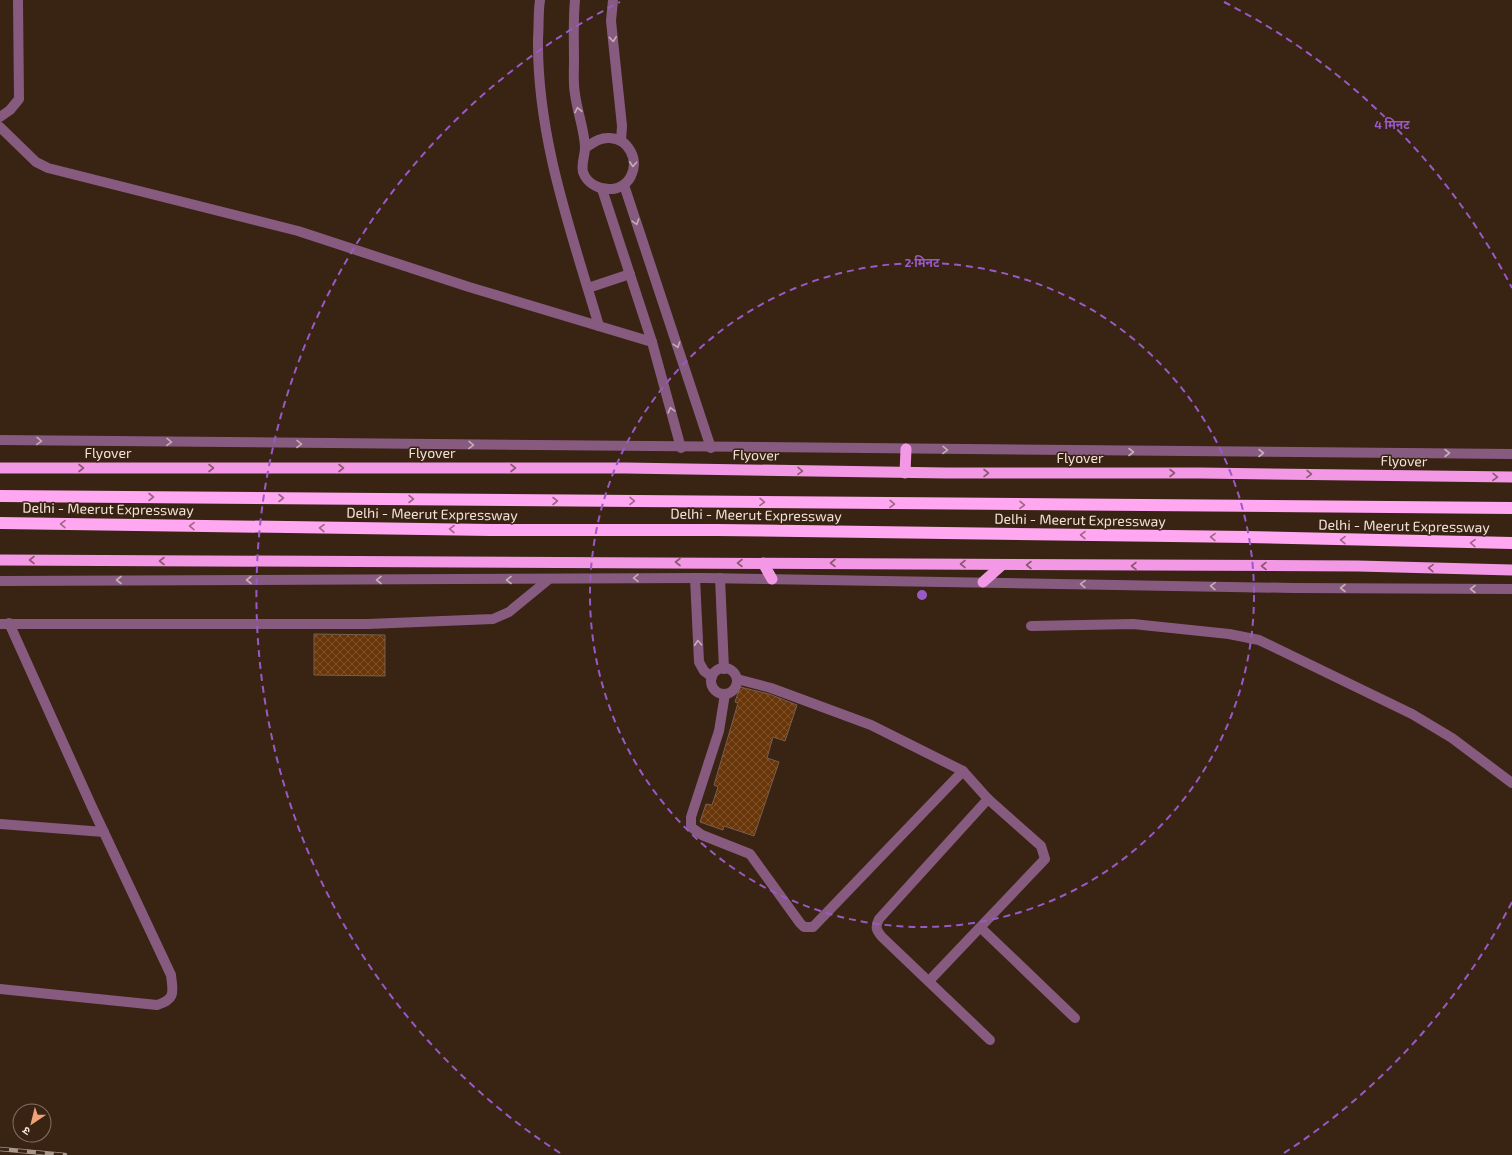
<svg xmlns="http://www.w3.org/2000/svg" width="1512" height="1155" font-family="'Exo 2','Noto Sans Devanagari',sans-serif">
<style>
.building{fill:url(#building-cross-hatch);stroke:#785e4d}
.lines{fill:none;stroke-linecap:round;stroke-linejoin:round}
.minor{stroke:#875b7f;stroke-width:10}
.tertiary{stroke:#875b7f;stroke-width:10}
.trunk{stroke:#f298e4;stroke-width:11}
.motorway{stroke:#ffa7f0;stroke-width:12}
.rail-casing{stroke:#a8968a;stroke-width:4.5}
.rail{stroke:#392313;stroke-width:3;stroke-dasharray:9;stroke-linecap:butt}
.oneway{stroke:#c7adb5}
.oneway2{stroke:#8c5871}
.oneway3{stroke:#9c6582}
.ring{fill:none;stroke:#995ac6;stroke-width:2;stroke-dasharray:7 5}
.labels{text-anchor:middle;stroke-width:3;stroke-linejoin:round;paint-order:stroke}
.street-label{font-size:14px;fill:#f2e3d9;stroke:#392313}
.centre{fill:#995ac6;stroke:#392313;stroke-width:2}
.ring-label{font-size:12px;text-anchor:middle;font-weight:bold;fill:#995ac6;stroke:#392313;stroke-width:3;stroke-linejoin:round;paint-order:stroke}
</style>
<defs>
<pattern id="building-cross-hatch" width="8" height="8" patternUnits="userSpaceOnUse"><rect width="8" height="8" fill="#69360a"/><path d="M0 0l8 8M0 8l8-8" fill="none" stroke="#7f532d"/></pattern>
</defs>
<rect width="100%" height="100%" fill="#392313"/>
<g class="building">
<polygon points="314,634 385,635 385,676 314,675"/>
<polygon points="740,687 769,694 797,705 785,741 773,737 767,758 779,762 754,836 724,826 723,830 700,822 706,804 712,805 718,787 714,785 738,703 735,702"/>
</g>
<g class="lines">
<g class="minor">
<path d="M540 0C538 13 539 26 538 39 537 139 571 231 599 326"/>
<polyline points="0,117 10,110 19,99 18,0"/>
<polyline points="588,288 630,274"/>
<polyline points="695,578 699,662 704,671 712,677"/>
<polyline points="720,578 724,669"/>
<polyline points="0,624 368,624 493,619 509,612 548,580"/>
<polyline points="1031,626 1133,624 1229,634 1259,640 1412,714 1452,738 1512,783"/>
<circle cx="724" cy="681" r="13"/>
<polyline points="725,694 719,731 691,817 691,827 702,835 750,854 800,923 804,927 813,927 963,771 871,725 771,688 737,679"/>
<path d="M988 799 879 919C875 927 876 930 882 937L990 1040"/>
<polyline points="0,824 104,832"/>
<polyline points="981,928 1075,1018"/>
<polyline points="929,981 1045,859 1041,846 988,799 963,771"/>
<path d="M0 989 157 1005C176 999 173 992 171 975L92 807 9 623"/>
</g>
<g class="tertiary">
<path d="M575 0C573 20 574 40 574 61 574 72 573 83 575 94 577 111 585 132 585 148 585 156 581 163 583 172 587 184 600 190 612 189 619 189 628 183 631 176 639 160 629 139 610 138 600 137 593 143 585 148"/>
<polyline points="613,0 611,21 622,126 621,141"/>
<polyline points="0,127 36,162 48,168 298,231 469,287 652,342"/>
<polyline points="624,185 711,448"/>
<polyline points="602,189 652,342 681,448"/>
<path d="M0 440C504 446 1008 452 1512 454"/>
<polyline points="0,581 703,578 1293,588 1512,589"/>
</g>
<g class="trunk">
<polyline points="0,468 626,468 946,473 1200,473 1512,477"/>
<polyline points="905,473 906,449"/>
<polyline points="0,560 1358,566 1512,570"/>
<polyline points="763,563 772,579"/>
<polyline points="983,582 1002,565"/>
</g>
<g class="motorway">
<polyline points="0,496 1512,508"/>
<polyline points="0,523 491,530 717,530 1247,537 1512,543"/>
</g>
<g class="rail-casing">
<polyline id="rail" points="0,1149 65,1155"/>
</g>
<use href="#rail" class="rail"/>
</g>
<defs><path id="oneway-chevron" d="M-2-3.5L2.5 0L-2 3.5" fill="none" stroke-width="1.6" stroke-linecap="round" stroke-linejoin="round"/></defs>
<g class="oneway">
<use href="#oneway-chevron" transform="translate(613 39) rotate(84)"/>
<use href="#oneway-chevron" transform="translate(578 110) rotate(-101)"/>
<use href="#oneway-chevron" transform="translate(633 164) rotate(93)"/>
<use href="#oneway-chevron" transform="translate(636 222) rotate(72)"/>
<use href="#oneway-chevron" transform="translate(677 345) rotate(72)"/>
<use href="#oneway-chevron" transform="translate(671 410) rotate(-105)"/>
<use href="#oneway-chevron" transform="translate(39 441) rotate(1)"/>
<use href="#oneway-chevron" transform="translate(169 442) rotate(1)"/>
<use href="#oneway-chevron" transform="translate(299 444) rotate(1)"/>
<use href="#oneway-chevron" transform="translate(471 445) rotate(1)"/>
<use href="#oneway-chevron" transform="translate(945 450) rotate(1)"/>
<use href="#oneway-chevron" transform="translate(1131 452)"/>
<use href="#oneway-chevron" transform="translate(1261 453)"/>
<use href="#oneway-chevron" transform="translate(1447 453)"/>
<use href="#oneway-chevron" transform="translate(636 578) rotate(179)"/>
<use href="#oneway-chevron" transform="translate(119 580) rotate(180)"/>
<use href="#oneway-chevron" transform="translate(249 580) rotate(180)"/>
<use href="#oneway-chevron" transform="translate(379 580) rotate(180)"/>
<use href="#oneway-chevron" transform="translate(509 580) rotate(180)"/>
<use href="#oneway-chevron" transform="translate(1083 584) rotate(-179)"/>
<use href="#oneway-chevron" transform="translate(1213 586) rotate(-179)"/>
<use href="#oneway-chevron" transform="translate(1343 588) rotate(-180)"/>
<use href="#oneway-chevron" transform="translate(1473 589) rotate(-180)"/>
<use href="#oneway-chevron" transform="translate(698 643) rotate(-93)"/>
</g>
<g class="oneway2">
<use href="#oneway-chevron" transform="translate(81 468)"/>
<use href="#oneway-chevron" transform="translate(211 468)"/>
<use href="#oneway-chevron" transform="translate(341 468)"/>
<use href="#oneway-chevron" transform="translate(513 468)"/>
<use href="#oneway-chevron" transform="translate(800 471) rotate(1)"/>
<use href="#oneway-chevron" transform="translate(986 473)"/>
<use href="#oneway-chevron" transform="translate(1172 473)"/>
<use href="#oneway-chevron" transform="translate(1309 474) rotate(1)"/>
<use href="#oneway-chevron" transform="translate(1495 477) rotate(1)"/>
<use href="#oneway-chevron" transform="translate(32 560) rotate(-180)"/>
<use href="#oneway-chevron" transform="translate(162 561) rotate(-180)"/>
<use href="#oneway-chevron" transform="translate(678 562) rotate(180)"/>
<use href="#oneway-chevron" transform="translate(740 563) rotate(-180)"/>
<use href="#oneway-chevron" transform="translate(833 563) rotate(-180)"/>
<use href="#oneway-chevron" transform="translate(963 564) rotate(-180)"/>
<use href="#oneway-chevron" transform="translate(1029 565) rotate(-180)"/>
<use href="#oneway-chevron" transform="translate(1134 566) rotate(180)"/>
<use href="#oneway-chevron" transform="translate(1264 566) rotate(180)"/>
<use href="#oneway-chevron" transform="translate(1431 568) rotate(-178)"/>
</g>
<g class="oneway3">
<use href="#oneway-chevron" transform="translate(151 497)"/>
<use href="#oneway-chevron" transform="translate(281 498)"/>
<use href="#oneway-chevron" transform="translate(411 499)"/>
<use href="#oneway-chevron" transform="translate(555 501)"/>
<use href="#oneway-chevron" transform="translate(632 501) rotate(1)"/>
<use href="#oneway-chevron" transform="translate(762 502) rotate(1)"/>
<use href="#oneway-chevron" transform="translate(892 504) rotate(1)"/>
<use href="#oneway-chevron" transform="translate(1022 505) rotate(1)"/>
<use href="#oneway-chevron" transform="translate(63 524) rotate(-179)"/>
<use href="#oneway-chevron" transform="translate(192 526) rotate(-179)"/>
<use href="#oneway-chevron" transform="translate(322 528) rotate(-179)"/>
<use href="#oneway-chevron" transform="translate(452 529) rotate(-179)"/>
<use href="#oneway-chevron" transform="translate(1083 535) rotate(-179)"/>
<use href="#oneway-chevron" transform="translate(1213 537) rotate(-179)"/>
<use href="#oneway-chevron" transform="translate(1343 540) rotate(-179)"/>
<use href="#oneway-chevron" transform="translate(1473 543) rotate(-179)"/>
</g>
<g class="ring">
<circle cx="922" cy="595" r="332"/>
<path d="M1512 902A665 665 0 0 1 1284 1153M560 1153A665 665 0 0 1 620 2M1224 2A665 665 0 0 1 1512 288"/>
</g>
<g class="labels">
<g class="street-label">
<text x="108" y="458">Flyover</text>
<text x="432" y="458">Flyover</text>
<text transform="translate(756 455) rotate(1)" y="5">Flyover</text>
<text x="1080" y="463">Flyover</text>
<text transform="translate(1404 461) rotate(1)" y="5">Flyover</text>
<text transform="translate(108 509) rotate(1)" y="5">Delhi - Meerut Expressway</text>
<text transform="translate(432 514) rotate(1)" y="5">Delhi - Meerut Expressway</text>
<text transform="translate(756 515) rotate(1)" y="5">Delhi - Meerut Expressway</text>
<text transform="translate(1080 520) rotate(1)" y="5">Delhi - Meerut Expressway</text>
<text transform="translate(1404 526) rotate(1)" y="5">Delhi - Meerut Expressway</text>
</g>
</g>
<circle cx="922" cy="595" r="6" class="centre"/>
<g class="ring-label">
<text x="1392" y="129">4 मिनट</text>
<text x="922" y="267">2 मिनट</text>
</g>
<g transform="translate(32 1123) rotate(215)"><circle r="19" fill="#392313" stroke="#837062"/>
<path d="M0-3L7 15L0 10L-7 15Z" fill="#f0a279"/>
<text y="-6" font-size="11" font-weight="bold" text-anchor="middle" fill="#f2e3d9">उ</text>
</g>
</svg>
